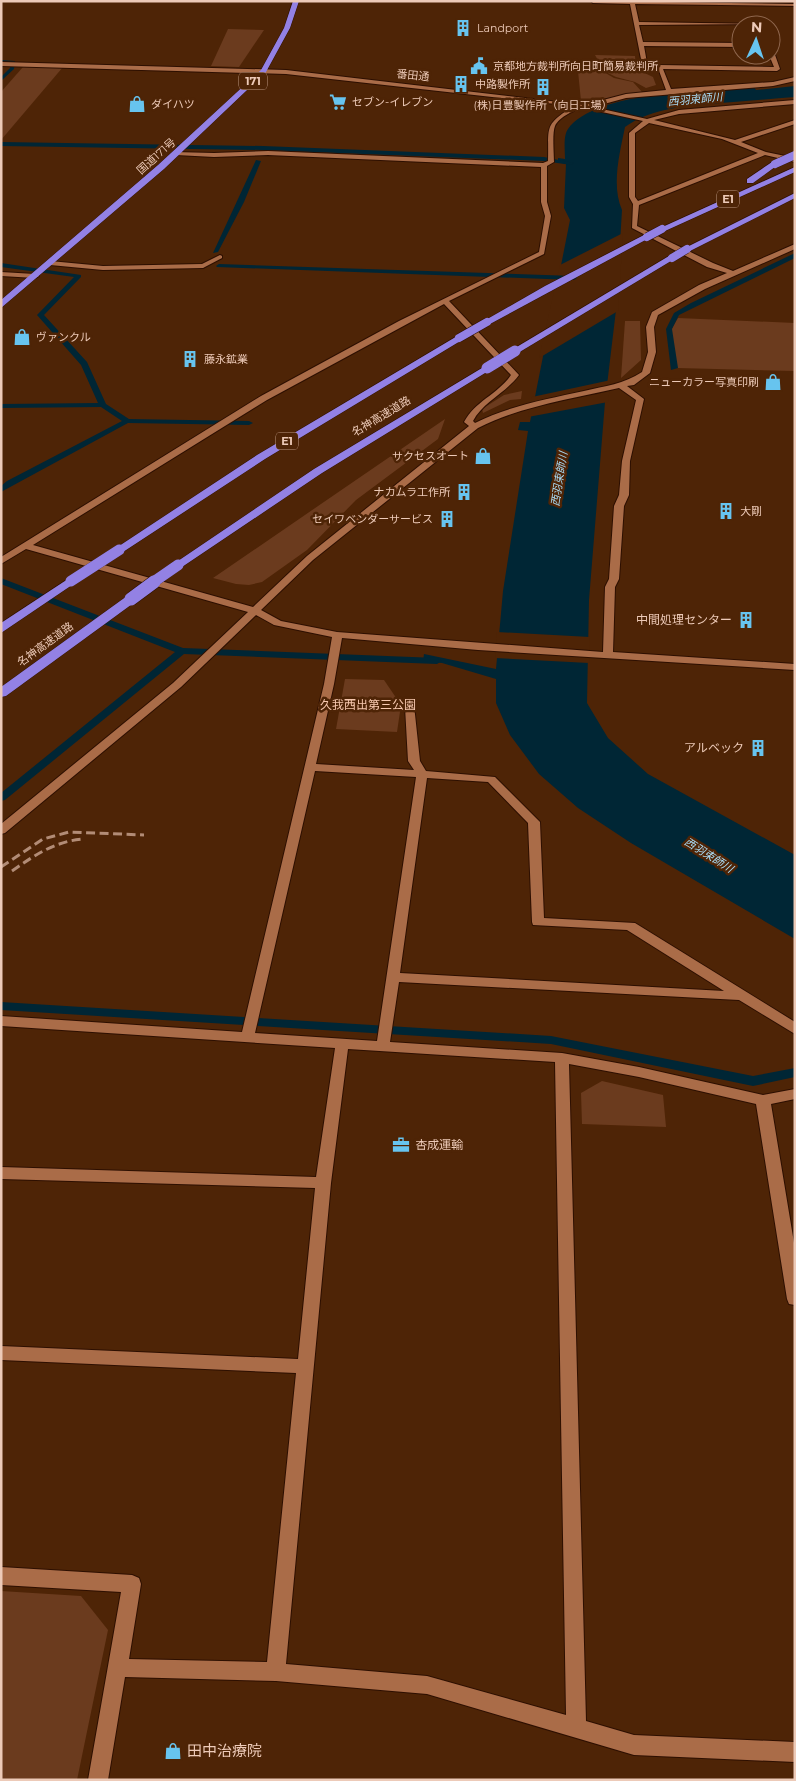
<svg xmlns="http://www.w3.org/2000/svg" width="796" height="1781" font-family="Montserrat,'Noto Sans JP',sans-serif">
<style>
.green{fill:#6b3b1e}
.water{fill:#002635}
.pier{fill:#4e2406}
.lines{fill:none;stroke-linecap:round;stroke-linejoin:round}
.stream{fill:#002635;fill-rule:evenodd}
.minor-casing{stroke:#2d0f00;stroke-width:2}
.highway-casing{stroke:#2d0f00;stroke-width:1}
.minor{fill:#aa6c48;fill-rule:evenodd}
.highway{fill:#9381e4;fill-rule:evenodd}
.rail{stroke:#b28c76;stroke-width:3;stroke-dasharray:9 4.5;stroke-linecap:butt}
.highway-bridge-far2-casing{stroke:#2d0f00;stroke-width:9;stroke-linecap:butt}
.highway-bridge-far1-casing{stroke:#2d0f00;stroke-width:11;stroke-linecap:butt}
.highway-bridge-casing{stroke:#2d0f00;stroke-width:14;stroke-linecap:butt}
.highway-bridge-far2{stroke:#9381e4;stroke-width:8}
.highway-bridge-far1{stroke:#9381e4;stroke-width:11}
.highway-bridge{stroke:#9381e4;stroke-width:13}
.labels{text-anchor:middle;stroke-width:5;stroke-linejoin:round;paint-order:stroke}
.far-poi-label{font-size:11px;fill:#edcab8;stroke:#4e2406;text-anchor:start}
.far-street-label{font-size:11px;fill:#edcab8;stroke:#4e2406}
.shield{fill:#4e2406;stroke:#bd9883;stroke-width:1}
.shield-label{font-size:11px;font-weight:bold;fill:#edcab8}
.far-water-label{font-size:11px;font-style:italic;fill:#a9dcf6;stroke:#4e2406}
.poi-label{font-size:12px;fill:#edcab8;stroke:#4e2406;text-anchor:end}
.park-label{font-size:12px;fill:#f7c8af;stroke:#4e2406}
.near-poi-label{font-size:15px;fill:#edcab8;stroke:#4e2406;text-anchor:start}
</style>
<rect width="100%" height="100%" fill="#4e2406"/>
<g class="green">
<polygon points="228,29 264,30 239,67 211,66"/>
<polygon points="595,55 635,56 636,69 653,77 656,85 646,88 635,82 616,77 604,71"/>
<polygon points="23,67 63,67 1,140 1,92"/>
<polygon points="578,71 602,71 614,78 633,82 642,92 587,102 581,101"/>
<polygon points="678,318 795,323 795,371 677,368 671,330"/>
<polygon points="625,321 640,321 641,360 621,378"/>
<polygon points="522,391 521,399 510,400 483,413 482,409 504,395"/>
<polygon points="445,419 438,439 356,500 307,550 262,582 249,585 236,584 213,578"/>
<polygon points="345,679 384,680 401,705 397,732 336,729"/>
<polygon points="602,1081 663,1095 666,1127 582,1124 581,1093"/>
<polygon points="1,1591 81,1596 108,1630 77,1780 1,1780"/>
</g>
<path class="water" d="M795 86V97C770 99 746 101 721 103 688 106 653 107 625 127 620 152 611 185 622 210L616 310 605 402 589 600 587 703 608 738 648 774 795 855V939L631 843 578 808 539 774 510 735 496 703V679L442 663 423 661 424 654 496 669 503 591 528 431 518 430 520 422H530L570 220 564 208 566 164 558 162V158L565 159C565 150 563 136 568 129 595 91 710 90 754 87L756 90Z"/>
<g class="pier">
<polygon points="623,233 618,311 539,358 560,265"/>
<polygon points="611,380 608,402 528,417 532,397"/>
<polygon points="497,632 590,637 589,663 495,658"/>
</g>
<g class="lines">
<g class="stream">
<polygon points="1,60 15,61 14,69 1,81 1,77 10,68 10,62 1,62"/>
<polygon points="1,142 263,146 544,157 574,163 571,165 544,161 263,150 1,146"/>
<polygon points="256,160 261,161 244,202 218,252 213,253"/>
<polygon points="795,253 795,258 679,315 672,329 678,368 671,370 666,329 674,313 691,303"/>
<polygon points="1,263 81,275 81,277 44,315 87,362 106,404 129,419 249,421 253,423 249,425 128,423 1,492 1,486 7,481 122,421 101,407 1,408 1,404 98,403 81,365 37,315 74,277 1,267"/>
<polygon points="219,264 574,276 577,278 574,280 217,267 216,266"/>
<polygon points="1,578 183,648 437,658 442,661 437,664 184,654 5,800 1,801 1,793 175,652 1,584"/>
<polygon points="1,1002 551,1036 753,1076 795,1068 795,1077 753,1086 551,1044 1,1010"/>
</g>
<g class="minor-casing">
<g id="minor">
<path d="M591 1 795 4V6L635 4 639 22 762 24 639 25 643 42 741 43V47L644 46 647 63 660 65 774 67 769 55 771 50 774 52 780 69 777 71 663 69 671 89 773 82 795 77V81L773 86 626 98 593 107 647 119 679 110 795 100V104L679 114 654 120 735 140 795 120V124L741 142 766 152 795 158V162L765 155 639 205 637 226 713 263 733 271 795 244V249L705 289 658 315 654 327 656 352 650 373 634 385 627 386 644 399 630 461 629 495 624 506 619 579 615 587 613 652 795 664V670L478 650 342 638 334 684 316 764 414 770 408 761 405 707 406 705H414L420 761 426 771 495 777 540 822 544 918 635 923 795 1022V1034L739 1000 399 982 390 1042 562 1053 639 1067 763 1095 795 1089V1099L771 1104 795 1249V1305L789 1304 787 1299 756 1104 639 1077 569 1064 586 1721 634 1735 795 1742V1762L634 1755 427 1694 276 1681 125 1677 108 1780H88L121 1592 1 1585V1567L132 1575 139 1578 141 1584 129 1659 267 1662 296 1373 1 1360V1346L298 1359 315 1188 1 1179V1167L316 1177 335 1048 1 1026V1016L242 1032 324 684 332 637 274 625 256 615 181 687 5 833 1 834V824L173 683 248 612 26 549 1 564V557L261 396 399 321 539 252 545 216 541 202V167L268 155 214 157 176 155 174 152 214 153 268 151 543 163 548 161C549 127 543 125 574 106L286 74 1 66V62L286 70 584 105 626 94 666 90 658 68 642 64 630 4 593 3ZM584 108 643 121 629 133V197L633 204 632 228 707 267 727 273 699 285 652 312 646 327 648 352 642 372C624 384 605 386 584 391 547 399 509 406 475 423L473 421C483 402 506 393 519 375L449 301 544 254 551 216 547 202V166L554 162C554 154 552 133 555 126 559 117 576 109 584 108ZM649 123 722 139 758 153 638 201 635 197V133ZM444 304 511 375C498 394 475 401 464 422L469 426 307 556 253 607 33 545 267 400ZM619 388 636 400 622 461 619 495 614 506 609 579 605 587 603 652 337 632 281 621 261 610 313 560 478 428C521 406 572 399 619 388ZM315 771 416 777 377 1041 255 1033ZM427 778 488 782 528 823 532 922 533 925 627 930 724 991 400 973ZM348 1049 555 1062 566 1715 427 1676 286 1664 331 1183Z"/>
<polygon points="220,255 222,256 222,258 203,268 103,270 50,265 46,263 50,261 103,266 202,264"/>
<polygon points="1,272 35,274 39,276 35,278 1,276"/>
</g>
</g>
<g class="highway-casing">
<g id="highway">
<polygon points="293,1 299,1 290,28 266,72 164,169 1,308 1,300 158,165 261,70 284,28"/>
<polygon points="772,162 779,164 753,183 747,183 747,179"/>
<polygon points="795,167 795,172 665,231 658,229"/>
<polygon points="795,193 795,198 690,251 683,249"/>
<polygon points="644,235 651,237 490,324 487,325 482,322 545,286"/>
<polygon points="669,256 676,258 518,353 515,354 510,351"/>
<polygon points="459,335 464,338 462,340 265,459 123,552 115,552 113,550 257,455"/>
<polygon points="487,365 490,366 490,370 322,473 182,567 178,568 172,565 314,469"/>
<polygon points="71,577 77,581 75,583 1,633 1,623"/>
<polygon points="131,595 135,596 137,599 135,602 6,696 1,697 1,687 127,596"/>
</g>
</g>
<use href="#minor" class="minor"/>
<use href="#highway" class="highway"/>
<g class="rail">
<polyline points="1,867 43,839 69,832 144,835"/>
<path d="M12 871C35 855 55 841 84 839"/>
</g>
<g class="highway-bridge-far2-casing">
<g id="highway-bridge-far2">
<polyline points="775,164 795,155"/>
<polyline points="647,237 662,229"/>
<polyline points="672,258 687,249"/>
<polyline points="459,338 487,322"/>
</g>
</g>
<g class="highway-bridge-far1-casing">
<g id="highway-bridge-far1">
<polyline points="487,368 515,351"/>
<polyline points="71,581 119,550"/>
<polyline points="152,583 178,565"/>
</g>
</g>
<g class="highway-bridge-casing">
<polyline id="highway-bridge" points="131,599 154,582"/>
</g>
<use href="#highway-bridge-far2" class="highway-bridge-far2"/>
<use href="#highway-bridge-far1" class="highway-bridge-far1"/>
<use href="#highway-bridge" class="highway-bridge"/>
</g>
<defs>
<g id="building-bare" transform="scale(1.35)"><path d="M-4-6H4V6H1V3H-1V6H-4ZM-2.5-4.3h1.7v1.8h-1.7ZM.8-4.3h1.7v1.8H.8ZM-2.5-1h1.7V.8h-1.7ZM.8-1h1.7V.8H.8Z" fill="#67c4ef" stroke="#4e2406" stroke-width="2.5" paint-order="stroke"/></g>
<g id="civic-bare" transform="scale(1.35)"><path d="M-.6-6.5H3V-4.5H.6V-3L4-1V1h2V6H-6V1h2V-1L-.6-3ZM-1.2 2.5V6h2.4V2.5Z" fill="#67c4ef" stroke="#4e2406" stroke-width="2.5" paint-order="stroke"/></g>
<g id="supermarket-bare" transform="scale(1.35)"><path d="M-6-5.5h2.5l.6 2H6L4.5 2H-2.5L-4.4-4H-6ZM-1.5 3.2a1.3 1.3 0 1 0 .1 0ZM3 3.2a1.3 1.3 0 1 0 .1 0Z" fill="#67c4ef" stroke="#4e2406" stroke-width="2.5" paint-order="stroke"/></g>
<g id="shop-bare" transform="scale(1.35)"><path d="M-5-2.5h2.3a2.7 3.5 0 0 1 5.4 0H5L5.5 6h-11ZM-1.5-2.5h3a1.5 2.3 0 0 0-3 0Z" fill="#67c4ef" stroke="#4e2406" stroke-width="2.5" paint-order="stroke"/></g>
<g id="office-bare" transform="scale(1.35)"><path d="M-6-3h4V-5.5h4V-3h4V5H-6ZM-1-4.5V-3h2v-1.5ZM-6 0V1H6V0Z" fill="#67c4ef" stroke="#4e2406" stroke-width="2.5" paint-order="stroke"/></g>
</defs>
<g fill-rule="evenodd">
<use href="#building-bare" x="463" y="28"/>
<use href="#civic-bare" x="479" y="66"/>
<use href="#building-bare" x="461" y="84"/>
<use href="#building-bare" x="543" y="87"/>
<use href="#supermarket-bare" x="338" y="102"/>
<use href="#shop-bare" x="137" y="104"/>
<use href="#shop-bare" x="22" y="337"/>
<use href="#building-bare" x="190" y="359"/>
<use href="#shop-bare" x="773" y="382"/>
<use href="#shop-bare" x="483" y="456"/>
<use href="#building-bare" x="464" y="492"/>
<use href="#building-bare" x="726" y="511"/>
<use href="#building-bare" x="447" y="519"/>
<use href="#building-bare" x="746" y="620"/>
<use href="#building-bare" x="758" y="748"/>
<use href="#office-bare" x="401" y="1145"/>
<use href="#shop-bare" x="173" y="1751"/>
</g>
<g class="labels">
<g class="far-poi-label">
<text x="477" y="32">Landport</text>
<text x="493" y="70">京都地方裁判所向日町簡易裁判所</text>
<text x="475" y="88">中路製作所</text>
<text x="352" y="106">セブン-イレブン</text>
<text x="151" y="108">ダイハツ</text>
<text x="543" y="109" text-anchor="middle">(株)日豊製作所（向日工場）</text>
<text x="36" y="341">ヴァンクル</text>
<text x="204" y="363">藤永鉱業</text>
<text x="759" y="386" text-anchor="end">ニューカラー写真印刷</text>
<text x="469" y="460" text-anchor="end">サクセスオート</text>
<text x="450" y="496" text-anchor="end">ナカムラ工作所</text>
<text x="740" y="515">大剛</text>
<text x="433" y="523" text-anchor="end">セイワベンダーサービス</text>
</g>
<g class="far-street-label">
<text transform="translate(413 75) rotate(6)" y="4">番田通</text>
<text transform="translate(156 156) rotate(-42)" y="4">国道171号</text>
<text transform="translate(381 416) rotate(-31)" y="4">名神高速道路</text>
<text transform="translate(45 644) rotate(-36)" y="4">名神高速道路</text>
</g>
<g class="shield">
<rect x="239" y="72.5" width="28" height="17" rx="4"/>
<rect x="717" y="190.5" width="22" height="17" rx="4"/>
<rect x="276" y="432.5" width="22" height="17" rx="4"/>
</g>
<g class="shield-label">
<text x="253" y="85">171</text>
<text x="728" y="203">E1</text>
<text x="287" y="445">E1</text>
</g>
<g class="far-water-label">
<text transform="translate(695 99) rotate(-5)" y="4">西羽束師川</text>
<text transform="translate(559 479) rotate(-81)" y="4">西羽束師川</text>
<text transform="translate(709 855) rotate(32)" y="4">西羽束師川</text>
</g>
<g class="poi-label">
<text x="732" y="624">中間処理センター</text>
<text x="744" y="752">アルベック</text>
<text x="415" y="1149" text-anchor="start">杏成運輸</text>
</g>
<g class="park-label">
<text x="368" y="709">久我西出第三公園</text>
</g>
<g class="near-poi-label">
<text x="187" y="1756">田中治療院</text>
</g>
</g>
<rect width="796" height="1781" fill="none" stroke="#edcab8" stroke-width="5"/>
<g transform="translate(756 40) rotate(3)"><circle r="24" fill="#4e2406" stroke="#8e664d"/>
<path d="M0-4L9 19L0 12L-9 19Z" fill="#67c4ef"/>
<text y="-8" font-size="14" font-weight="bold" text-anchor="middle" fill="#edcab8">N</text>
</g>
</svg>
